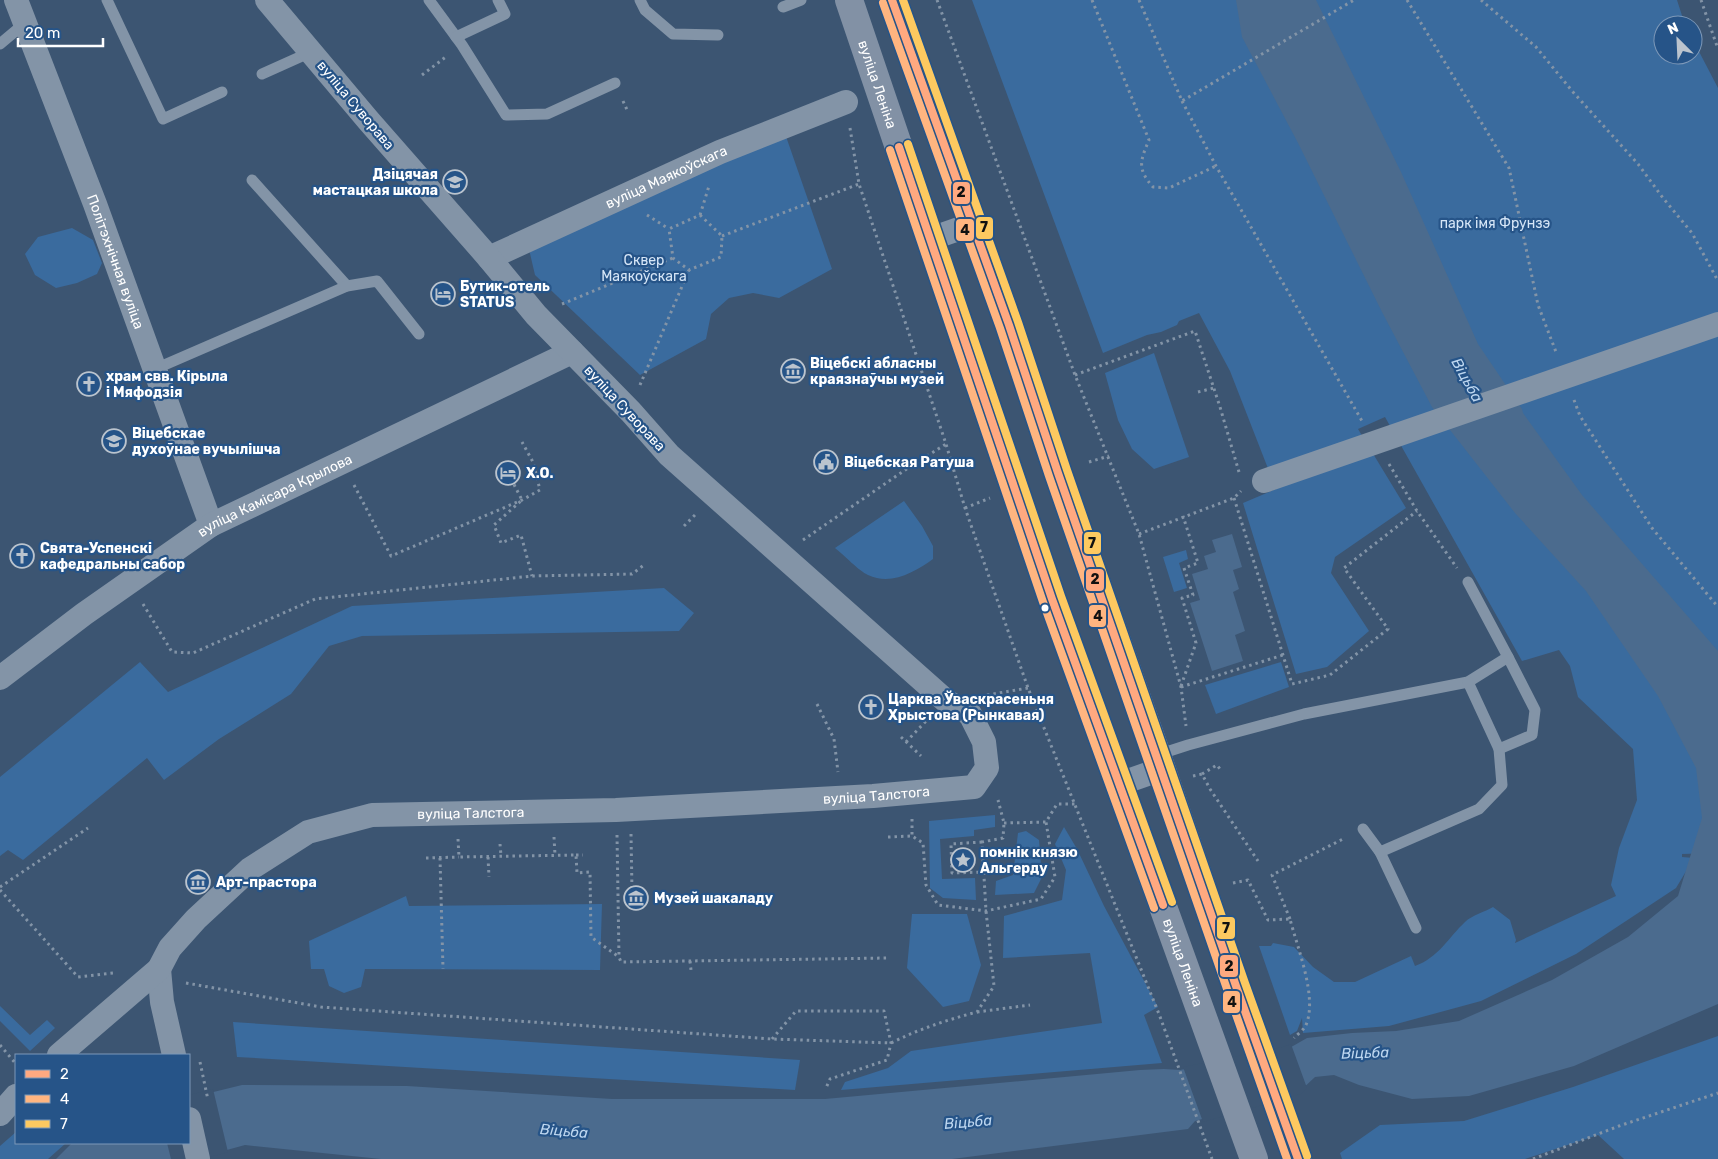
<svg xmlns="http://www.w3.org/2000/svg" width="1718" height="1159" font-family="Rubik,sans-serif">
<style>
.green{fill:#3a6b9e}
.water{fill:#4b6b8e}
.pier{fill:#3c5572}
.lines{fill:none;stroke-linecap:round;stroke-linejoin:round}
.path{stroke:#8394a7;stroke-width:3;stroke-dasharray:2.5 4;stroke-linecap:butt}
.lane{stroke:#8394a7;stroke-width:11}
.street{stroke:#8394a7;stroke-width:24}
.primary{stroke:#8291a5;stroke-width:28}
.street-bridge{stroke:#8394a7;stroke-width:24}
.bus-1-casing{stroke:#265488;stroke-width:11}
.bus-2-casing{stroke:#265488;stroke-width:11}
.bus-3-casing{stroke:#265488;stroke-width:11}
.bus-1{stroke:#ffa980;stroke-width:8}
.bus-2{stroke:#ffb580;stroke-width:8}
.bus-3{stroke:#fdc960;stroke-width:8}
.bus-dot{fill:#fff;stroke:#265488;stroke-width:2}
.labels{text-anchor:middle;stroke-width:4.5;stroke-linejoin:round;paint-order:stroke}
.street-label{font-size:14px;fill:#fff;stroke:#265488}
.poi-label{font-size:14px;font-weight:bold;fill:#fff;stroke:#265488;text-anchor:start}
.park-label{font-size:14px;fill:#d6e6f7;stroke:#265488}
.water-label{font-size:15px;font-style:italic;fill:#bed7f0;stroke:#265488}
.line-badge{stroke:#265488;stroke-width:2}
.pale-badge-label{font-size:14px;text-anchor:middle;font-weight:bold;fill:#111}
</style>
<rect width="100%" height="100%" fill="#3c5572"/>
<g class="green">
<path d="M972 0H1677L1685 25H1663V55H1693V40L1718 88V853L1682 854V857L1694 858 1676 888 1576 954 1481 1001 1389 1026 1303 1033 1302 1018 1297 1031 1290 1035 1259 946H1271L1273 943 1294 947 1313 967 1334 982H1355L1411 956 1415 966C1438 958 1449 937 1465 922 1472 915 1485 912 1493 907L1510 920 1516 940 1515 943 1616 896 1611 885 1619 848 1637 800 1633 749 1578 697 1570 666 1559 650 1522 661 1385 417 1358 429 1406 508 1335 557 1331 573 1369 631 1327 667 1296 674 1243 503 1276 489 1230 371 1199 313 1179 321 1177 325 1161 332 1147 335 1103 353Z"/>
<polygon points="781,122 832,269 779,298 753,293 729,298 711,314 706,339 640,375 535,275 525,232"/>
<polygon points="72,228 93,240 102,263 97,274 77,283 56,288 35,275 25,254 38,237"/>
<polygon points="1154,353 1189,457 1154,469 1132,449 1118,420 1105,373"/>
<path d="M904 501 922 526 933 546V559C915 572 891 586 868 575 859 571 844 555 835 548Z"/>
<polygon points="1186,550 1188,559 1179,563 1187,588 1174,592 1163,557"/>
<polygon points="664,588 694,613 679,631 362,636 329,646 291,694 219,739 164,780 147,758 23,860 8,850 0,856 0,777 140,662 168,692 352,606"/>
<polygon points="1281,662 1289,687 1216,714 1205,685"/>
<polygon points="995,815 995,827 974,830 974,836 940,839 942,879 975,878 976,900 943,898 930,888 929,821"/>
<polygon points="1064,827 1077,849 1104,906 1158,1007 1144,1015 1162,1063 841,1090 845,1082 888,1068 911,1051 1102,1023 1090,953 1003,958 1004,916 1062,900 1066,870 1055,844"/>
<polygon points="1026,831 1039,840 1042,877 1034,893 995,895 996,881 1013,875 1018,833"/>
<polygon points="406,896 409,906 602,904 600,970 365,969 361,987 344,993 329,986 324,969 311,969 309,941"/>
<polygon points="912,914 967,914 981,965 969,1001 943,1007 907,968"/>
<polygon points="0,1006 30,1035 47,1020 55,1028 30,1051 0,1021"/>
<polygon points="233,1022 800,1060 795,1090 237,1057"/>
<polygon points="1718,1036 1718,1159 1624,1159 1598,1135 1525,1159 1342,1159 1340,1153 1380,1125 1464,1121 1573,1087"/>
<polygon points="16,1132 16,1143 66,1143 48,1159 0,1159 0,1146"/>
</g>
<g class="water">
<polygon points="1236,0 1316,0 1401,172 1478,344 1522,409 1523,413 1582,495 1718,651 1718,1004 1574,1066 1469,1096 1412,1099 1359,1085 1334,1075 1315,1077 1299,1092 1195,1121 1188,1129 952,1159 381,1159 245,1145 194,1159 56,1159 72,1143 189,1143 189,1098 242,1085 407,1086 612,1099 825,1099 1140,1070 1164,1069 1180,1070 1284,1050 1293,1046 1307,1038 1352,1033 1396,1031 1459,1021 1552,980 1628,937 1678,896 1702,818 1696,768 1658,696 1586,591 1515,513 1432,407 1382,312 1298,143 1242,37"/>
<polygon points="1232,534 1242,567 1233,570 1239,589 1233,592 1245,631 1235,635 1243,661 1212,671 1190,603 1200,600 1192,574 1208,569 1204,556 1216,552 1212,540"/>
</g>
<g class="pier">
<polygon points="1291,1044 1307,1088 1301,1094 1203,1122 1183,1067 1283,1047"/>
<polygon points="213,1089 228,1152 203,1159 171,1159 167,1143 189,1143 189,1095"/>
</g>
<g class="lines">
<g class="path">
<polyline points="937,0 1075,375 1139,534 1181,687 1186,726"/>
<path d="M1092 0 1149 140C1140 161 1137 169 1153 187L1169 188 1216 166"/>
<polyline points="1139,0 1182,101 1354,0"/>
<polyline points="1407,0 1509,168 1538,305 1556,352"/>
<polyline points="1481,0 1536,47 1573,92 1638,164 1663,198 1692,233 1718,281"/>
<polyline points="1701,0 1718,49"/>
<polyline points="422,75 447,56"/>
<polyline points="623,101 628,112"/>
<polyline points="1182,101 1216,166 1362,421"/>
<polyline points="850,128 859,184 946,444 965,508 1028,688 1159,1014 1212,1159"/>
<polyline points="647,215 669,229"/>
<polygon points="700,215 722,236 721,257 689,270 673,258 669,229"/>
<polyline points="700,215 709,186"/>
<polyline points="722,236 859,184"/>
<polyline points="562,304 673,258"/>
<polyline points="1075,375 1195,331 1220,407 1239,472"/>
<polyline points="640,385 689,270"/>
<polyline points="1198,392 1214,388"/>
<polyline points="1574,400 1580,416 1652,528 1718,607"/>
<polyline points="1089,462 1109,456"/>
<polyline points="1389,464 1417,511 1457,568"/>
<polyline points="508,473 522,500 494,525 501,543 521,535 532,576"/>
<polyline points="354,485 391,556 522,500 540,490 533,462 522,442"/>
<polyline points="1234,498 1292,684 1330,675 1388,629 1344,568 1417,511"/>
<polyline points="965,508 990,498"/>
<polyline points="684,526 696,514"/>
<polyline points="1139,534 1234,498 1241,491"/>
<polyline points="803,540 908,468 946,444"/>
<polyline points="143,604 172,652 193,653 315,599 532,576 632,574 644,565"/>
<polyline points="1181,686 1196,643 1182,598 1193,595 1184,568 1198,563 1183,516"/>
<polyline points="1181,687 1283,655"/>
<polyline points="987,695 1028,688"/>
<polyline points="817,704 834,739 838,772"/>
<polyline points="901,737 921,756"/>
<polyline points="906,742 928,719"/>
<polyline points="1202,774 1217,765 1220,769"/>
<polyline points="1193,776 1202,774 1210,789 1258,861"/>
<polyline points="912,819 912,836"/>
<polyline points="1004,823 1046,822"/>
<polyline points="631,834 632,891"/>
<polyline points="617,835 619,957 621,962 887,958"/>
<polyline points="554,837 555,855"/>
<polyline points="888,837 912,836 923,843 926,885 938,905 986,911 1041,899 1055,877 1046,822 1057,804 1076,804"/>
<polyline points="458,839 459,857 576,855 577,873 590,872 591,937 619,957"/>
<polyline points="982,842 951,844 952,873 984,872"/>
<polyline points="500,844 501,856"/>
<polyline points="576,855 583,855"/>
<polyline points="488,857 489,877"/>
<polyline points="426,858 459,857"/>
<polyline points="440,858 443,969"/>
<path d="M1233 883 1248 880 1268 920 1290 919C1297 947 1319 1000 1305 1027 1302 1031 1297 1035 1294 1038"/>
<polyline points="0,887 88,828"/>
<polyline points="0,890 78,977 113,973"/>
<polyline points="1290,919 1272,875 1345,838"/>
<polyline points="690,961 691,970"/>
<path d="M186 983 321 1007 772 1039 891 1043C919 1029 947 1020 977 1012L994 986 986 911 982 842 1003 838 1004 823 998 800"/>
<polyline points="977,1012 1030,1005"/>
<polyline points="772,1039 796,1011 884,1011 891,1043 887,1060 830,1079 826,1088"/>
<polyline points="0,1045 16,1064"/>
<polyline points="200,1062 208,1100"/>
<polyline points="1533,1159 1619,1126 1718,1093"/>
</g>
<g class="lane">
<polyline points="107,0 163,119 222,92"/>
<polyline points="429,0 462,45 506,115 547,114 615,83"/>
<polyline points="640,0 645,10 673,34 718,35"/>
<polyline points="783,7 801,0"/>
<polyline points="456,37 505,14 498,0"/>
<polyline points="0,44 25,23"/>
<polyline points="262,74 311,52"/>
<polyline points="252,180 347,286"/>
<polyline points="155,369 347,286 377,281 419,334"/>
<polyline points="1499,749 1532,735 1535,710 1508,657"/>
<polyline points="1157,755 1188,745 1304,714 1468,682 1508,657 1468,582"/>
<polyline points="1363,829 1380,852 1416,928"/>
<polyline points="1380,852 1479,809 1502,785 1499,749 1468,682"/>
</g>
<g class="street">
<path id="s1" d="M16 0 95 204 211 525"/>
<polyline points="930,239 973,224"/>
<path id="s2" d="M489 258 720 152 846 102"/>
<path id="s3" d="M0 678 84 614 211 525 572 352"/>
<polyline points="1119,784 1162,769"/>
<polyline points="159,969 162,1002 174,1055"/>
<path id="s4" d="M59 1055 159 969 170 948 196 919 250 869 308 832 372 815 616 810 873 796 974 787 987 768 984 742 970 714 946 701 669 455 631 412 536 315 489 258 368 120 267 0"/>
<polyline points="0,1114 16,1096"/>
<polyline points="189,1119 198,1159"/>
</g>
<g class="primary">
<path id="s5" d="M849 0 1052 599 1254 1159"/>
<polyline points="892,0 1009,325 1058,473 1157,755 1236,986 1298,1159"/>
</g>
<polyline class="street-bridge" points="1264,481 1718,324"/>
<g class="bus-1-casing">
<g id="bus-1">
<polyline points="892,0 1009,325 1058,473 1236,986 1298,1159"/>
<polyline points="899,147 1052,599 1163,905"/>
</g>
</g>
<g class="bus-2-casing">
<g id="bus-2">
<polyline points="883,3 1000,328 1049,476 1227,989 1287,1159"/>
<polyline points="890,150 1043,602 1154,908"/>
</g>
</g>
<g class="bus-3-casing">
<g id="bus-3">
<polyline points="903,0 1018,322 1067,470 1245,983 1307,1156"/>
<polyline points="908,144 1061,596 1172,902"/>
</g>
</g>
<use href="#bus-1" class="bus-1"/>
<use href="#bus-2" class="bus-2"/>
<use href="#bus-3" class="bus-3"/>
</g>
<defs>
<g id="school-ring" transform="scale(1.25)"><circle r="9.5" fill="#265488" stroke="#bbc4ce" stroke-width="1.5"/><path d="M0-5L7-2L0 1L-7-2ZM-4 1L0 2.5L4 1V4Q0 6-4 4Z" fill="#bbc4ce"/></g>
<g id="hotel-ring" transform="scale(1.25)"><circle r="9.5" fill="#265488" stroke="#bbc4ce" stroke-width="1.5"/><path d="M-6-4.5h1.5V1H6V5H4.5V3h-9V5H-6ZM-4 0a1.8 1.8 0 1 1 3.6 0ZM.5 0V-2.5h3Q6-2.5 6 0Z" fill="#bbc4ce"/></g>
<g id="museum-ring" transform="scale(1.25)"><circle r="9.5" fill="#265488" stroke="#bbc4ce" stroke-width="1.5"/><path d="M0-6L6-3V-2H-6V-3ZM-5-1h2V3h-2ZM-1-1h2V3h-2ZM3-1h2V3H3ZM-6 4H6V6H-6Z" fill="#bbc4ce"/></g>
<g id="church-ring" transform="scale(1.25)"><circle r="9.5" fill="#265488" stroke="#bbc4ce" stroke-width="1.5"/><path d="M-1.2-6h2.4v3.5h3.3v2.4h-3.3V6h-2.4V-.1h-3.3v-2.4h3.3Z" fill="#bbc4ce"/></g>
<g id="university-ring" transform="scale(1.25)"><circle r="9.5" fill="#265488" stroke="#bbc4ce" stroke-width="1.5"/><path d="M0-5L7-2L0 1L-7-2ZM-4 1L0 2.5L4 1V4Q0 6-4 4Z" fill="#bbc4ce"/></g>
<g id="civic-ring" transform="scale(1.25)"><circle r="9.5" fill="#265488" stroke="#bbc4ce" stroke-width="1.5"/><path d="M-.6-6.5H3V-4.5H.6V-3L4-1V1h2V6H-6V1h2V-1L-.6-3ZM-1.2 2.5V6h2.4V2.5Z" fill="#bbc4ce"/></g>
<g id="sight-ring" transform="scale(1.25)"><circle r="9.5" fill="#265488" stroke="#bbc4ce" stroke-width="1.5"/><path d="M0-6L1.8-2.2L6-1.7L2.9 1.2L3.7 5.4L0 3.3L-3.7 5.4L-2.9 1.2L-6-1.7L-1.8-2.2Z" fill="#bbc4ce"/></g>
</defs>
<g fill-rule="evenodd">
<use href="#school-ring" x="455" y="182"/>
<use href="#hotel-ring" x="443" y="294"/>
<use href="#museum-ring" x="793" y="371"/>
<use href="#church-ring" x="89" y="384"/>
<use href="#university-ring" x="114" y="441"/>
<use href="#civic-ring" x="826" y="462"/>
<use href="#hotel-ring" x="508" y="473"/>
<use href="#church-ring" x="22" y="556"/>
<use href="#church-ring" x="871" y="707"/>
<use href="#sight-ring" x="963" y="860"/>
<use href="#museum-ring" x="198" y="882"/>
<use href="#museum-ring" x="636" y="898"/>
</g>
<circle class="bus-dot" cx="1045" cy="608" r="4.5"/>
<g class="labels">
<g class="street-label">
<text dy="5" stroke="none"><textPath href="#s5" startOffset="89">вуліца Леніна</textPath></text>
<text transform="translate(356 105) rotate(50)" y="5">вуліца Суворава</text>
<text dy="5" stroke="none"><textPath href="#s2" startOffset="195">вуліца Маякоўскага</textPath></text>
<text dy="5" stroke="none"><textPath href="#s1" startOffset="280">Політэхнічная вуліца</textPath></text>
<text transform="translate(625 408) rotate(47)" y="5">вуліца Суворава</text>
<text dy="5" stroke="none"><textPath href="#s3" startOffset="331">вуліца Камісара Крылова</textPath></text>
<text dy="5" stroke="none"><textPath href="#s4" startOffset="908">вуліца Талстога</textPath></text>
<text dy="5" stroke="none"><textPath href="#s4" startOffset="502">вуліца Талстога</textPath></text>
<text dy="5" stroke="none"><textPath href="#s5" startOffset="1019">вуліца Леніна</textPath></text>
</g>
<g class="poi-label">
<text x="438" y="179" text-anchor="end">Дзіцячая<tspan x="438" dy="16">мастацкая школа</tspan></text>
<text x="460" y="291">Бутик-отель<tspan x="460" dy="16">STATUS</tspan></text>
<text x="810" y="368">Віцебскі абласны<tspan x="810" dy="16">краязнаўчы музей</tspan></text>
<text x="106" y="381">храм свв. Кірыла<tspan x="106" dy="16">і Мяфодзія</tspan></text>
<text x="132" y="438">Віцебскае<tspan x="132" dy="16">духоўнае вучылішча</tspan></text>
<text x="844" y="467">Віцебская Ратуша</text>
<text x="526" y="478">X.O.</text>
<text x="40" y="553">Свята-Успенскі<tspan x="40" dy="16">кафедральны сабор</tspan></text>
<text x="888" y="704">Царква Ўваскрасеньня<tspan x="888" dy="16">Хрыстова (Рынкавая)</tspan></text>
<text x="980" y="857">помнік князю<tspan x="980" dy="16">Альгерду</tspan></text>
<text x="216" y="887">Арт-прастора</text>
<text x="654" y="903">Музей шакаладу</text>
</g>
<g class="park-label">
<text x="1495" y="228">парк імя Фрунзэ</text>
<text x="644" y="265">Сквер<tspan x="644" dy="16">Маякоўскага</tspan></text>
</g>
<g class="water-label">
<text transform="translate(1467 380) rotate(61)" y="5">Віцьба</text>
<text transform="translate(1365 1053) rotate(-2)" y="5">Віцьба</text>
<text transform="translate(968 1122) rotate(-5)" y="5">Віцьба</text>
<text transform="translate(564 1131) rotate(5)" y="5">Віцьба</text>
</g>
</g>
<g class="line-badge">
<rect x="952" y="181" width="19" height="24" rx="5" fill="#ffa980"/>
<rect x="975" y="216" width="19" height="24" rx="5" fill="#fdc960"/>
<rect x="955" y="218" width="20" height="24" rx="5" fill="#ffb580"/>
<rect x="1083" y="531" width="19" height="24" rx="5" fill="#fdc960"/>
<rect x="1085" y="568" width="20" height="24" rx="5" fill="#ffa980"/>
<rect x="1088" y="604" width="19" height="24" rx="5" fill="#ffb580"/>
<rect x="1216" y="916" width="20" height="24" rx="5" fill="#fdc960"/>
<rect x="1219" y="954" width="20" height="24" rx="5" fill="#ffa980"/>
<rect x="1222" y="990" width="19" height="24" rx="5" fill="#ffb580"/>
</g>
<g class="pale-badge-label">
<text x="961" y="197">2</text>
<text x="984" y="232">7</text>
<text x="965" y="235">4</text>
<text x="1092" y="548">7</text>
<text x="1095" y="584">2</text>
<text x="1098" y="621">4</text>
<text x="1226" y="933">7</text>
<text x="1229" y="971">2</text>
<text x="1232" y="1007">4</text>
</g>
<rect x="15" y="1054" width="175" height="90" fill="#265488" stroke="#7d98b8"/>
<rect x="25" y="1070" width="25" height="8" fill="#ffa980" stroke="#7d98b8"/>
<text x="60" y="1079" font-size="15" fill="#ffffff">2</text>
<rect x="25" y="1095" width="25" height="8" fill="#ffb580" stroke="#7d98b8"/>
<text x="60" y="1104" font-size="15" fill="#ffffff">4</text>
<rect x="25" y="1120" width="25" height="8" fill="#fdc960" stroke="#7d98b8"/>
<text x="60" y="1129" font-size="15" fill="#ffffff">7</text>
<g transform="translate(1678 40) rotate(336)"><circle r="24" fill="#265488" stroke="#7d98b8"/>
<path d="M0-4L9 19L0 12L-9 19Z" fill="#bbc4ce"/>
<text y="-8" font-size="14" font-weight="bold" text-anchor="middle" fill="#ffffff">N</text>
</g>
<path d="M18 38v8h85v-8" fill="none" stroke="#ffffff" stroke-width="2.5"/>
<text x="25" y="38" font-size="15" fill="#ffffff" stroke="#265488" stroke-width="4" paint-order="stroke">20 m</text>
</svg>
